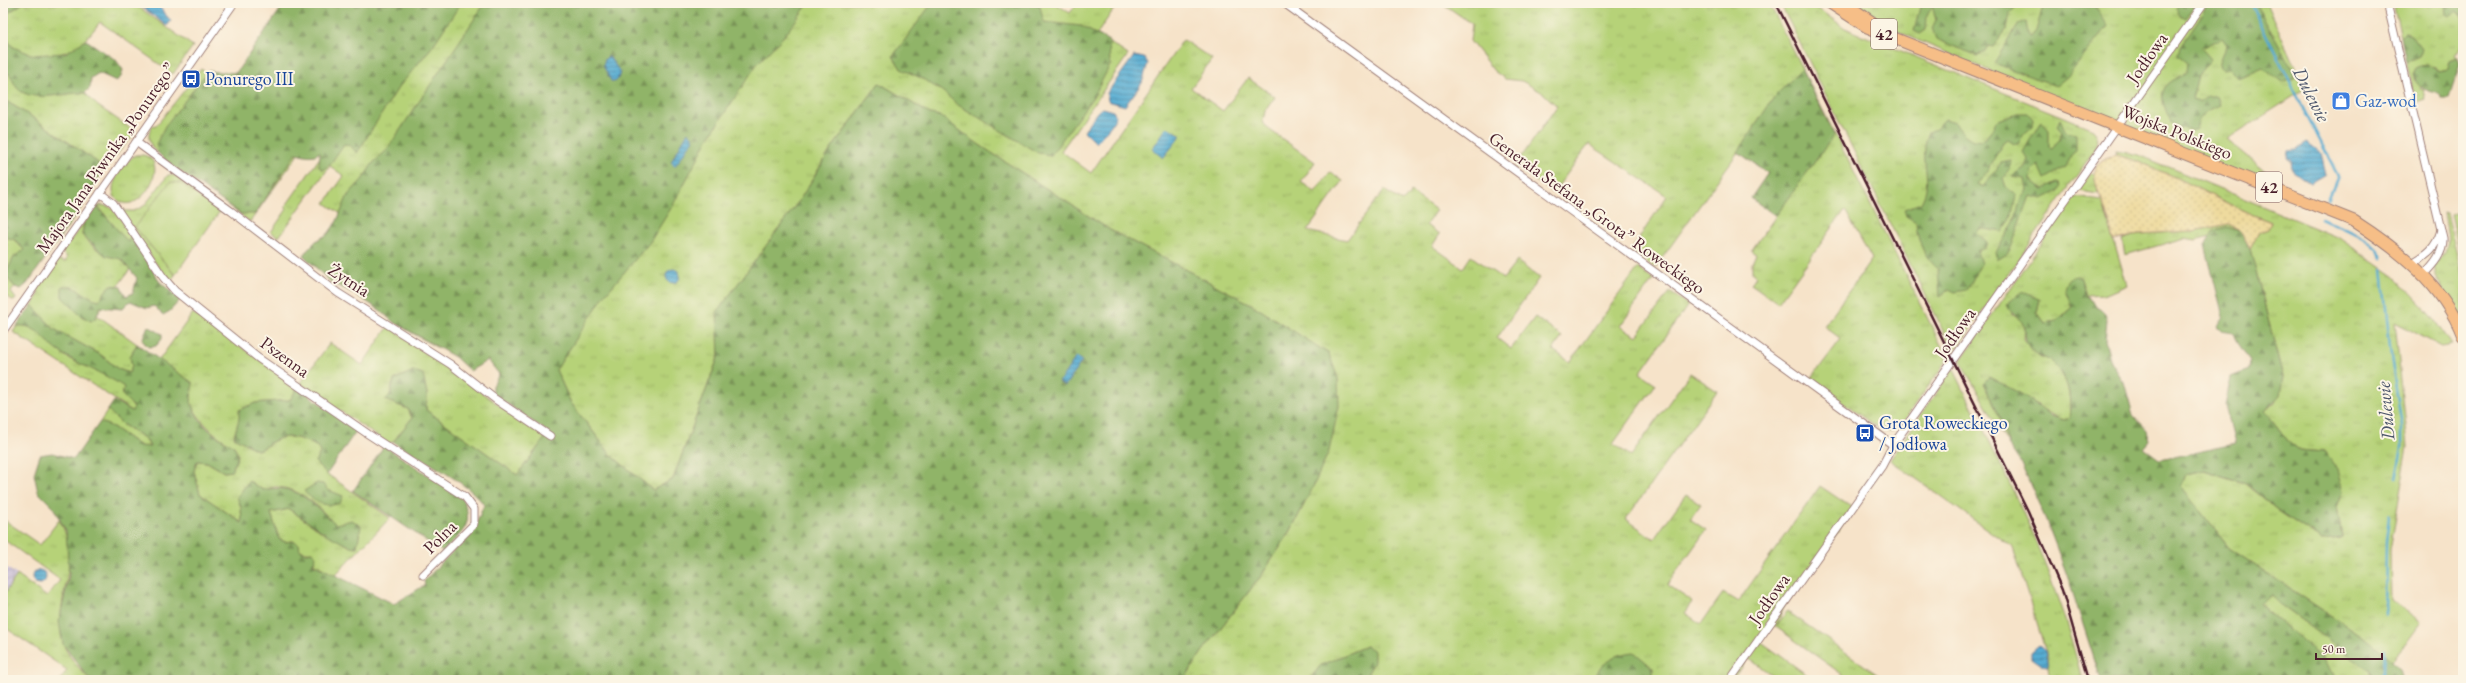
<svg xmlns="http://www.w3.org/2000/svg" width="2466" height="683" font-family="'EB Garamond',serif">
<style>
.industrial{fill:url(#industrial-grid)}
.grass{fill:url(#grass-tufts);stroke:#807852}
.forest{fill:url(#forest-firs);stroke:#6d6a4a}
.sand{fill:url(#sand-dots);stroke:#9c7c64}
.park{fill:#b6d278;stroke:#807852}
.water{fill:url(#water-rules);stroke:#50657e}
.lines{fill:none;stroke-linecap:round;stroke-linejoin:round}
.stream{stroke:#55abd1;stroke-width:2.5}
.street-casing{stroke:#a0817a;stroke-width:9}
.primary-casing{stroke:#a0817a;stroke-width:13}
.street{stroke:#fff;stroke-width:7}
.primary{stroke:#f6be87;stroke-width:11}
.rail{stroke:#4a1f2b;stroke-width:2.5}
.labels{text-anchor:middle;stroke-width:4;stroke-linejoin:round;paint-order:stroke}
.shield{fill:#fcf5e5;stroke:#7f5f63;stroke-width:1}
.shield-label{font-size:17px;font-weight:bold;fill:#4a1f2b}
.street-label{font-size:18px;fill:#4a1f2b;stroke:#fcf5e5}
.transit-label{font-size:18px;fill:#164399;stroke:#fcf5e5;text-anchor:start}
.shop-label{font-size:18px;fill:#366cbe;stroke:#fcf5e5;text-anchor:start}
.water-label{font-size:19px;font-style:italic;fill:#4e576d;stroke:#fcf5e5}
</style>
<defs>
<pattern id="industrial-grid" width="8" height="8" patternUnits="userSpaceOnUse"><rect width="8" height="8" fill="#c9bfd7"/><path d="M0 4h8M4 0v8" fill="none" stroke="#aea4b9"/></pattern>
<pattern id="grass-tufts" width="24" height="20" patternUnits="userSpaceOnUse"><rect width="24" height="20" fill="#b6d278"/><path d="M3 7l-1-3M5 7V3M7 7l1-3M15 17l-1-3M17 17v-4M19 17l1-3" fill="none" stroke="#9eb468"/></pattern>
<pattern id="forest-firs" width="22" height="20" patternUnits="userSpaceOnUse"><rect width="22" height="20" fill="#90b468"/><path d="M5 1l3.5 6h-7zM16 11l3.5 6h-7z" fill="#789256"/></pattern>
<pattern id="sand-dots" width="8" height="8" patternUnits="userSpaceOnUse"><rect width="8" height="8" fill="#eeda9e"/><path d="M2 2h.1M6 6h.1" fill="none" stroke="#cebb88" stroke-width="1.8" stroke-linecap="round"/></pattern>
<pattern id="water-rules" width="6" height="5" patternUnits="userSpaceOnUse"><rect width="6" height="5" fill="#55abd1"/><path d="M0 2.5h6" fill="none" stroke="#488baa"/></pattern>
</defs>
<rect width="100%" height="100%" fill="#fcf5e5"/>
<filter id="ink" filterUnits="userSpaceOnUse"><feTurbulence type="fractalNoise" baseFrequency=".025" numOctaves="2"/><feDisplacementMap in="SourceGraphic" scale="8" xChannelSelector="R" yChannelSelector="G"/><feConvolveMatrix kernelMatrix="1 2 1 2 8 2 1 2 1" color-interpolation-filters="sRGB"/></filter>
<filter id="wash" filterUnits="userSpaceOnUse"><feTurbulence type="fractalNoise" baseFrequency=".012" numOctaves="4" result="noise"/><feDisplacementMap in="SourceGraphic" scale="16" xChannelSelector="R" yChannelSelector="G"/><feGaussianBlur stdDeviation="0.9" result="paint"/><feColorMatrix in="noise" values="0 0 0 0 0 0 0 0 0 0 0 0 0 0 0 0 0 1.4 0 .05"/><feComposite in="paint" operator="in"/></filter>
<g filter="url(#wash)">
<rect width="100%" height="100%" fill="#f6e3c9"/>
<polygon class="industrial" points="3,565 17,575 3,596"/>
<g class="grass">
<path d="M23 3H133L193 46 173 74 100 22C92 32 85 42 74 48 55 60 14 59 3 35 1 29 3 19 3 13H8Z"/>
<path d="M274 3H1055L1070 13 1077 3H1118L1097 34 1128 55 1061 151 1091 173 1183 40 1212 59 1191 88 1223 111 1248 78 1275 97 1265 111 1263 122 1267 128 1315 162 1301 182 1315 192 1330 172 1343 181 1307 231 1347 240 1384 190 1403 202 1411 192 1436 210 1426 225 1440 234 1432 246 1463 268 1471 256 1503 279 1517 261 1539 278 1497 338 1511 349 1535 317 1562 337 1553 350 1570 362 1638 268 1653 280 1620 326 1637 336 1670 292 1688 305 1640 373 1656 384 1613 444 1631 456 1690 373 1717 391 1626 519 1654 539 1686 494 1701 504 1690 519 1706 530 1667 585 1693 602 1685 613 1701 624 1723 593 1738 602 1820 486 1854 509 1783 608 1777 625 1787 611 1885 680H1850L1772 624 1760 641 1814 680H1779L1748 658 1732 680H1364L1368 675 1366 646 1321 665 1309 680H1184L1202 652 1261 576 1290 532 1313 487 1329 354 1251 304 1110 230 978 144 940 116 930 114 879 83 830 151 799 201 718 312 719 355 673 479 653 490 611 455 571 403 548 353 436 347 392 321 426 273 325 203 344 176 330 166 279 237 271 232 287 209 285 207 359 102 343 91 250 222 153 149C148 140 147 134 153 125L156 126 201 69 227 86 282 8Z"/>
<polygon points="1442,3 1769,3 1948,359 1899,427 1892,431 1881,430 1810,380 1841,339 1824,326 1872,259 1845,210 1778,303 1751,284 1756,276 1752,273 1752,263 1756,254 1751,251 1776,216 1751,198 1768,173 1738,152 1655,268 1631,250 1667,196 1589,144 1553,193 1515,166 1557,106 1543,93 1522,81 1505,79 1494,71 1470,41 1472,24"/>
<path d="M1780 3H1810L1845 28 2093 129C2098 135 2099 140 2096 148L1954 352Z"/>
<polygon points="1854,3 2266,3 2305,89 2227,139 2295,196 2115,124 1917,40 1889,27"/>
<polygon points="2393,3 2395,3 2397,8 2399,7 2399,3 2446,3 2454,11 2456,10 2463,15 2463,44 2455,56 2458,58 2450,61 2448,69 2439,71 2434,67 2420,89 2424,90 2426,99 2417,102 2406,62 2413,60 2405,33 2401,37"/>
<polygon points="9,73 56,95 69,92 85,93 98,106 136,132 102,172 97,162 32,117 6,101 3,77"/>
<path d="M2115 151 2139 155 2339 238 2395 277 2431 315 2451 345 2442 347 2395 322 2408 447 2390 550 2391 600 2421 622 2392 661 2369 641 2229 548 2181 487 2186 474 2204 470 2244 483 2277 510 2322 540 2342 538 2337 507 2343 491 2324 451 2298 449 2288 441 2265 411 2275 402 2283 377 2250 249 2259 232 2268 229 2271 222C2218 203 2172 170 2116 155Z"/>
<path d="M136 155C179 151 138 227 114 196 109 182 124 161 136 155Z"/>
<polygon points="2090,172 2095,173 2098,194 2080,191 2081,184"/>
<polygon points="168,175 175,175 196,189 193,193 180,183 135,227 175,275 169,283 121,211 134,211 144,206"/>
<path d="M2074 197 2102 201 2127 285 2104 295 2086 296 2080 276 2065 289 2072 307 2057 321 2045 323 2037 312 2040 299 2011 314 2020 319 2025 326 2024 339C2029 344 2034 352 2039 356 2042 358 2048 358 2051 361 2068 374 2072 398 2069 418L2064 420C2048 415 2038 404 2024 396 2012 388 1997 386 1983 383L1997 410 2009 446 1960 361Z"/>
<polygon points="102,205 113,208 132,235 128,243 98,206"/>
<polygon points="2463,210 2463,264 2451,215"/>
<polygon points="2444,213 2447,214 2463,280 2463,323 2435,277 2435,267 2444,253 2448,238"/>
<path d="M84 222 82 235C93 248 104 256 121 258L130 269 97 315 137 344 130 357 132 366 129 373 118 369 101 355 54 329 32 305 39 294 37 289 57 259 65 262 67 258 62 252Z"/>
<polygon points="2229,224 2240,231 2227,227 2214,230 2211,236 2196,240 2185,238 2125,255 2122,240 2139,234 2193,231"/>
<polygon points="3,236 15,240 24,250 5,275 15,287 11,292 16,299 14,301 3,294"/>
<path d="M193 313 298 387 290 400 255 403 239 419 234 437 257 450C267 448 268 443 276 440 290 433 305 440 318 447L320 453 315 462 327 474 390 518 335 575 313 563 315 561 313 552C302 553 299 550 293 541L285 542 279 539 271 513 289 509 322 532 337 538 350 547C335 523 310 490 278 487 274 486 268 489 263 490L249 481 238 497 241 507 242 523 200 494 194 471 197 461 207 462 224 472 232 471 238 455 234 446C199 429 187 397 167 366L159 360Z"/>
<path d="M28 325C40 330 54 349 68 358 85 368 109 371 123 386 129 392 127 402 134 408L132 411 13 332 17 326Z"/>
<polygon points="389,326 545,438 517,475 426,410 427,394 422,374 413,371 394,380 390,395 385,400 408,409 412,418 393,442 388,444 300,383 330,343 362,365"/>
<path d="M1953 368C2003 469 2056 570 2082 680H2050L2046 652 2013 548 1890 460Z"/>
<polygon points="108,410 122,424 146,439 150,448 140,446 113,427 100,422"/>
<path d="M3 519 40 545 59 520C85 561 51 603 63 643 67 656 81 670 90 680H60L67 670 3 626V596L17 575 47 597 60 580 3 539Z"/>
<polygon points="2270,594 2282,606 2370,670 2371,680 2338,680 2321,657 2260,604"/>
</g>
<g class="forest">
<polygon points="3,3 23,3 8,13 3,13"/>
<path d="M278 3H461L432 47 398 88 357 153 350 145 344 144 331 163 323 170 319 167 320 152C313 158 305 155 296 153L255 214H241L168 163 158 153 156 144 165 126 208 71 236 73 282 7Z"/>
<path d="M485 3H809L784 36 757 64 709 137 673 205 650 242 604 296 556 370 571 403 611 455 653 490 673 479 719 355 717 312 799 201 830 151 879 83 930 114 940 116 978 144 1110 230 1251 304 1329 354 1338 378 1339 406 1329 451 1313 487 1290 532 1261 576 1202 652 1184 680H90L63 644 59 622 69 575 66 531 53 507 38 492 34 474 40 455 52 453 74 459 100 422 113 427 140 446 150 447 146 439 122 424 108 410 114 401 132 411 134 407 122 395 124 387C103 372 77 365 57 350 43 339 36 324 17 326L32 305 54 329 101 355 118 369 129 373 132 366 130 357 137 344 193 383C192 390 190 399 192 405 199 425 216 437 234 446L238 455 232 471 224 472 207 462 197 461 194 471 200 494 242 523 241 507 237 497 249 481 263 490C297 482 312 504 336 524L352 520 361 526 357 547C344 548 302 518 289 509L271 513 279 539 285 542 293 541 299 544 300 550 306 553 313 552 316 557 313 564 394 604 425 585 424 581 474 529 484 505C471 484 416 456 393 442L412 418 408 409 385 400 390 395 394 380 413 371 423 374 427 394 426 410 517 475 549 433 493 394V386L499 374 488 360 470 371 455 357 392 321 380 310 353 293 332 283 303 255 316 241 328 234 337 221 348 195 362 180 373 163 386 151Z"/>
<polygon points="932,3 982,3 986,7 989,3 1039,3 1044,22 1081,26 1109,41 1110,65 1095,94 1051,155 1038,153 958,105 942,91 921,78 901,69 893,56"/>
<polygon points="1921,3 2018,3 2019,4 2010,13 2007,29 1993,47 1988,46 1985,51 1977,56 1936,39 1932,28 1936,20 1932,6 1927,16 1926,30 1920,34 1914,31"/>
<polygon points="2044,3 2092,3 2108,26 2068,76 2056,86 1994,63 2019,24 2026,21 2028,35 2030,38 2036,31"/>
<polygon points="2178,3 2197,3 2186,18 2181,17 2176,9"/>
<path d="M2210 3H2255L2294 72V78L2282 83 2263 68 2238 79 2229 68 2222 69 2219 66C2220 58 2225 53 2226 45L2221 38 2201 48 2211 59 2198 75 2192 100 2199 102 2207 96H2217L2220 105C2206 111 2200 114 2196 129L2191 131 2172 125C2168 113 2156 96 2167 85 2172 80 2180 77 2186 72L2187 63 2178 56 2180 47Z"/>
<polygon points="2463,3 2463,15 2456,10 2450,17 2447,15 2446,3"/>
<polygon points="2405,33 2411,35 2421,48 2419,56 2406,62 2401,37"/>
<path d="M3 34 13 47 33 55 65 53 86 40 116 60 123 70 121 77 116 81 99 73 91 78 90 88 85 93C65 92 36 103 19 90 15 87 12 78 9 73L3 77Z"/>
<path d="M2458 58 2460 64 2449 98H2441L2440 94C2426 90 2417 89 2413 74L2416 68 2426 64 2439 71 2448 69 2450 61Z"/>
<polygon points="1802,69 1834,135 1776,216 1751,198 1768,173 1738,152 1774,97"/>
<polygon points="3,80 6,101 32,117 97,162 102,172 86,201 27,284 21,289 15,287 5,275 14,257 24,250 15,240 3,236"/>
<path d="M2017 113H2027L2033 119 2032 127 2024 134 2018 144H2014L2007 139 2003 142 1989 169 1977 184 1983 187 2001 163 2011 161 2010 168 2003 178 2006 187 2016 195 2011 219 2002 232 1980 228 1977 233 1987 242 1985 248 1977 251 1981 264C1975 273 1973 282 1966 290L1955 292 1949 289 1940 297 1938 269C1924 256 1917 242 1916 222L1906 216 1904 209 1921 203C1935 177 1917 160 1929 132L1936 129 1945 119 1955 122C1960 133 1977 149 1988 135 1992 131 1994 125 1996 121Z"/>
<polygon points="2060,119 2066,132 2076,134 2076,151 2071,155 2066,167 2045,179 2039,165 2032,171 2031,180 2044,189 2057,183 2061,185 2059,191 2043,199 2030,196 2011,248 2007,254 1997,260 1996,252 2014,222 2021,198 2027,190 2025,179 2012,177 2025,167 2028,159 2023,152 2041,121 2049,130 2049,147 2052,148 2060,139 2062,132 2057,126"/>
<path d="M97 206 128 242 132 235 159 281 180 300 170 311 163 315 154 306 147 308 130 301 122 309 100 307 96 318 91 321 81 316 62 297V286C80 285 83 297 99 300L110 285 120 286 126 296 133 293 137 278 121 259 106 256 82 235 84 222Z"/>
<path d="M2227 227 2240 231 2250 249 2283 377 2280 395 2265 411 2288 441 2298 449 2324 451 2337 469 2343 491 2337 507 2342 538 2322 540 2277 510 2245 483 2204 470 2186 474 2181 487 2229 548 2369 641 2400 668 2403 680H2371L2370 670 2282 606 2270 594 2260 604 2321 657 2338 680H2101L2067 575 2046 520 2020 462 2009 446 1997 410 1983 383 1989 377 2025 396 2051 416 2064 420 2069 418C2072 397 2068 376 2051 361 2048 359 2043 358 2040 356 2026 349 2025 340 2025 326 2019 317 2011 314 2006 305L2021 292 2040 299 2037 312 2045 323 2057 321 2072 307 2065 289C2068 279 2069 276 2080 276L2086 296 2105 313 2107 320 2105 341 2111 362 2124 382 2133 415 2147 430 2150 441 2144 448 2160 460 2235 444 2225 405 2231 377 2249 370 2250 361 2238 343 2234 333 2221 331 2217 327 2223 316 2205 245 2214 230Z"/>
<polygon points="148,326 162,334 162,339 156,346 148,347 142,340"/>
<path d="M298 387 356 431 327 474 315 462 320 453 318 447C305 440 290 433 276 440 268 443 267 448 257 450L234 437 239 419V410L255 403 290 400Z"/>
<path d="M384 446 461 497C477 524 461 533 443 552L353 491Z"/>
<path d="M317 483 323 484 328 490 343 496 340 503C326 509 313 501 304 491Z"/>
<polygon points="1366,646 1374,651 1374,662 1364,680 1309,680 1321,665"/>
<path d="M1634 652 1653 668V680H1593C1603 661 1612 655 1634 652Z"/>
</g>
<path class="sand" d="M2116 155C2172 170 2218 203 2271 222L2268 229 2259 232 2250 249 2240 231 2229 224 2193 231 2139 234 2114 241C2110 228 2107 214 2102 201 2093 181 2088 160 2116 155Z"/>
<polygon class="park" points="170,182 180,183 220,211 175,275 135,227"/>
<g class="water">
<polygon points="137,3 156,3 171,21 167,26"/>
<polygon points="609,56 620,72 618,79 615,82 611,81 603,65 605,59"/>
<polygon points="1134,56 1144,58 1148,63 1142,83 1125,106 1108,101 1107,93"/>
<polygon points="1102,108 1113,111 1116,116 1112,124 1096,143 1084,131 1097,112"/>
<polygon points="1167,127 1180,134 1180,137 1163,158 1152,149"/>
<polygon points="688,132 694,139 675,166 671,162"/>
<polygon points="2307,142 2321,153 2326,174 2311,183 2292,169 2291,161 2287,158 2288,151 2297,150"/>
<circle cx="673" cy="276" r="7"/>
<polygon points="1076,357 1082,361 1065,386 1059,382"/>
<circle cx="39" cy="577" r="7"/>
<polygon points="2039,646 2045,651 2048,666 2041,665 2031,658 2031,653"/>
</g>
<g class="lines">
<g class="stream">
<polyline points="2250,3 2338,176 2328,200"/>
<path d="M2321 218C2338 226 2378 240 2382 259"/>
<polyline points="2382,269 2391,357 2402,427 2402,448 2396,478"/>
<polyline points="2385,614 2386,541 2389,515"/>
<polyline points="2379,680 2383,671 2384,650"/>
</g>
</g>
</g>
<g filter="url(#ink)">
<g class="lines">
<g class="street-casing">
<g id="street">
<polyline points="1284,3 1893,445"/>
<path d="M2387 3 2443 238C2444 253 2433 265 2423 275"/>
<polyline points="136,142 231,211 338,293 450,364 495,399 550,436"/>
<polyline points="100,193 113,203 163,277 175,291 258,358 368,434 465,497 474,509 474,524 423,575"/>
<path d="M2412 263C2428 254 2436 248 2441 230"/>
<polyline points="3,331 234,3"/>
<polyline points="1730,680 1882,466 1893,445 2204,3"/>
</g>
</g>
<g class="primary-casing">
<g id="primary">
<path d="M1830 3 1867 27 1894 38 2354 221C2399 250 2443 284 2463 336"/>
<polyline points="1844,3 1872,22"/>
</g>
</g>
<use href="#street" class="street"/>
<use href="#primary" class="primary"/>
<polyline class="rail" points="1776,3 2028,511 2062,590 2088,680"/>
</g>
</g>
<defs>
<g id="bus-square" transform="scale(1)"><rect x="-9" y="-9" width="18" height="18" rx="4" fill="#1a4fb4" stroke="#fcf5e5"/><path d="M-5-6H5V4H4V6H2V4H-2V6H-4V4H-5ZM-3.5-4V0h7V-4ZM-3.5 1.2v1.5H-2V1.2ZM2 1.2v1.5H3.5V1.2Z" fill="#fff"/></g>
<g id="shop-square" transform="scale(1)"><rect x="-9" y="-9" width="18" height="18" rx="4" fill="#3f7fe0" stroke="#fcf5e5"/><path d="M-5-2.5h2.3a2.7 3.5 0 0 1 5.4 0H5L5.5 6h-11ZM-1.5-2.5h3a1.5 2.3 0 0 0-3 0Z" fill="#fff"/></g>
</defs>
<g fill-rule="evenodd">
<use href="#bus-square" x="191" y="79"/>
<use href="#shop-square" x="2341" y="101"/>
<use href="#bus-square" x="1865" y="433"/>
</g>
<g class="labels">
<g class="shield">
<rect x="1871" y="19" width="26" height="30" rx="3"/>
<rect x="2256" y="172" width="26" height="30" rx="3"/>
</g>
<g class="shield-label">
<text x="1884" y="40">42</text>
<text x="2269" y="193">42</text>
</g>
<g class="street-label">
<text transform="translate(2147 58) rotate(-55)" y="6">Jodłowa</text>
<text transform="translate(2177 132) rotate(22)" y="6">Wojska Polskiego</text>
<text transform="translate(106 158) rotate(-55)" y="6">Majora Jana Piwnika „Ponurego”</text>
<text transform="translate(1597 213) rotate(36)" y="6">Generała Stefana „Grota” Roweckiego</text>
<text transform="translate(349 280) rotate(33)" y="6">Żytnia</text>
<text transform="translate(1955 333) rotate(-55)" y="6">Jodłowa</text>
<text transform="translate(285 357) rotate(36)" y="6">Pszenna</text>
<text transform="translate(440 537) rotate(-45)" y="6">Polna</text>
<text transform="translate(1769 599) rotate(-55)" y="6">Jodłowa</text>
</g>
<g class="transit-label">
<text x="205" y="85">Ponurego III</text>
<text x="1879" y="429">Grota Roweckiego<tspan x="1879" dy="21">/ Jodłowa</tspan></text>
</g>
<g class="shop-label">
<text x="2355" y="107">Gaz-wod</text>
</g>
<g class="water-label">
<text transform="translate(2312 94) rotate(63)" y="7">Dulewie</text>
<text transform="translate(2385 411) rotate(-95)" y="7">Dulewie</text>
</g>
</g>
<rect width="2466" height="683" fill="none" stroke="#fcf5e5" stroke-width="16"/>
<path d="M2316 653v6h66v-6" fill="none" stroke="#4a1f2b" stroke-width="2"/>
<text x="2322" y="653" font-size="12" fill="#4a1f2b" stroke="#fcf5e5" stroke-width="3" paint-order="stroke">50 m</text>
</svg>
